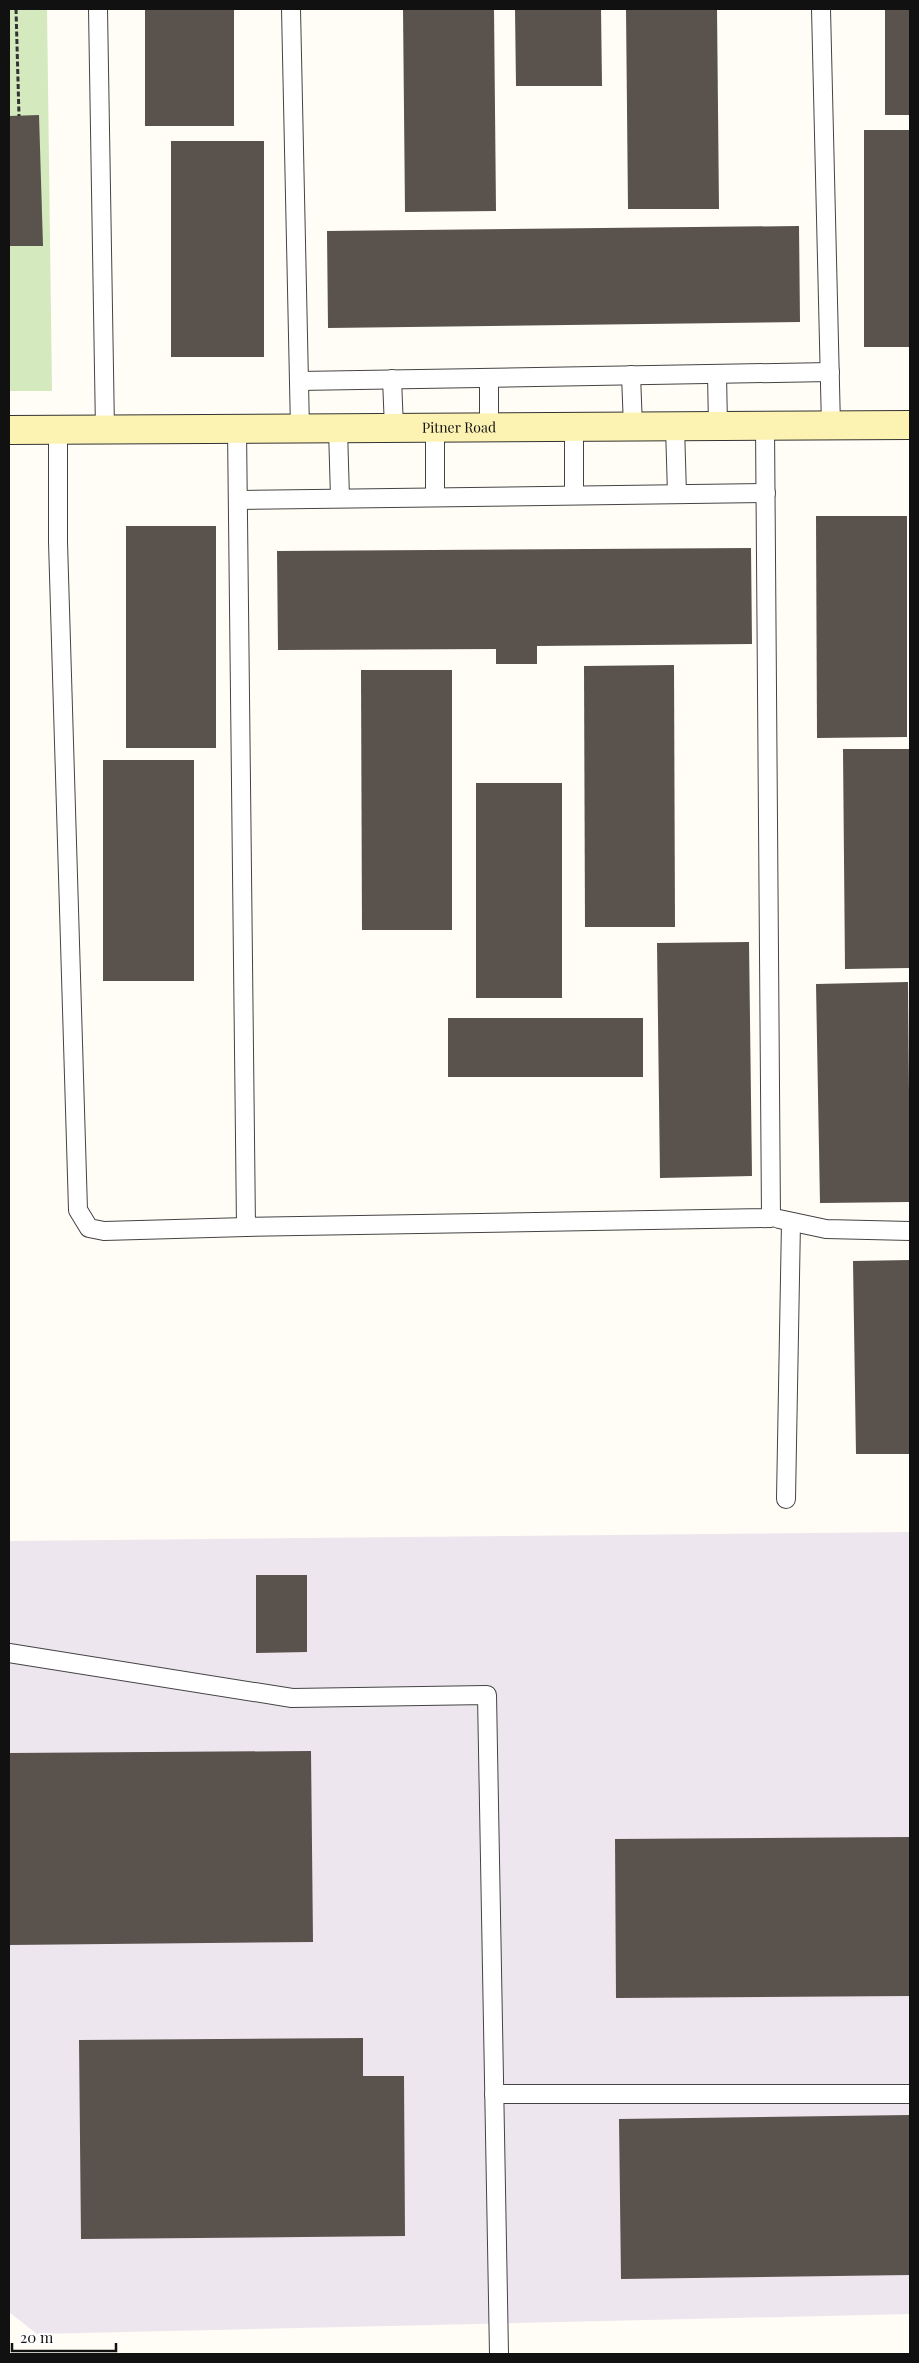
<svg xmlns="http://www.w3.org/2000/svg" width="919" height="2363" font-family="'Playfair Display',serif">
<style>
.industrial{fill:#ede6ee}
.green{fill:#d5e9be}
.building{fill:#59524d}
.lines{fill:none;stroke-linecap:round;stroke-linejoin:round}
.lane-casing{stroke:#444;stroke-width:20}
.secondary-casing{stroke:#333;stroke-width:30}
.path{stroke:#333;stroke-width:3;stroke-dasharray:5 2.5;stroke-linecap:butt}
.lane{stroke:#fff;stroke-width:18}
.secondary{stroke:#fcf3b3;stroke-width:28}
.labels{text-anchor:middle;stroke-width:5;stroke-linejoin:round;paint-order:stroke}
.street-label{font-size:14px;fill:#111;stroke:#fff}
</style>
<rect width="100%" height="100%" fill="#fffdf5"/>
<polygon class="industrial" points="910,1532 910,2314 37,2334 9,2312 9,1541"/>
<polygon class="green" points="9,9 47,9 52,391 9,391"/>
<g class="building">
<rect x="145" y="9" width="89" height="117"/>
<polygon points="403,9 494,9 496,211 405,212"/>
<polygon points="515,9 601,9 602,86 516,86"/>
<polygon points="626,9 717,9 719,209 628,209"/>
<rect x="885" y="9" width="25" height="106"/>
<polygon points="39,115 43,246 9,246 9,116"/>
<rect x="864" y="130" width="46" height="217"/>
<rect x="171" y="141" width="93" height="216"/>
<polygon points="799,226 800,322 328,328 327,231"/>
<polygon points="816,516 907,516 907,737 817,738"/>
<rect x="126" y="526" width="90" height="222"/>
<polygon points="751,548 752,644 537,646 537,664 496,664 496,649 278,650 277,551"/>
<polygon points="674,665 675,927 585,927 584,666"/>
<polygon points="361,670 452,670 452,930 362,930"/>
<polygon points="843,749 910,749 910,968 845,969"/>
<rect x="103" y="760" width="91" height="221"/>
<rect x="476" y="783" width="86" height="215"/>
<polygon points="749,942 752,1176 660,1178 657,943"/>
<polygon points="908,982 910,1202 820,1203 816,984"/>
<rect x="448" y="1018" width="195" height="59"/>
<polygon points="910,1260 910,1454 856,1454 853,1261"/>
<polygon points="256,1575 307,1575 307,1652 256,1653"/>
<polygon points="311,1751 313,1942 9,1945 9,1753"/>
<polygon points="910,1837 910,1996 616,1998 615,1839"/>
<polygon points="363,2038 363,2076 404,2076 405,2236 81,2239 79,2040"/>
<polygon points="910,2115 910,2275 621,2279 619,2119"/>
</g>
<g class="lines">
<g class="lane-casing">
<g id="lane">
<polyline points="98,9 105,430"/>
<polyline points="291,9 300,429"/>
<polyline points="821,9 831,426"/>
<polyline points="717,374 718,426"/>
<polyline points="631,375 633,427"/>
<polyline points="489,378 489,427"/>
<polyline points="392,379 394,428"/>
<polyline points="299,381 830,372"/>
<polyline points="574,427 574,495"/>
<polyline points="675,427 677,494"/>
<polyline points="435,428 435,497"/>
<polyline points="237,429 246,1227 771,1218 765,426"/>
<polyline points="338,429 340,498"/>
<polyline points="58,430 58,542 78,1210 89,1228 104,1231 246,1227"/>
<polyline points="238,500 766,493"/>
<polyline points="779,1219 826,1229 910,1231"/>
<polyline points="786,1499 791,1222"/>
<polyline points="9,1653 292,1698 487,1695 499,2354"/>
<polyline points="494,2094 910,2094"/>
</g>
</g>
<g class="secondary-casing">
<g id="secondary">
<path id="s1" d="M9 430 910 425"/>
</g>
</g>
<polyline class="path" points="16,9 19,116"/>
<use href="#lane" class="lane"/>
<use href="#secondary" class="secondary"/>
</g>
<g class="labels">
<g class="street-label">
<text dy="5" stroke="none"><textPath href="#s1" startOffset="450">Pitner Road</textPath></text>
</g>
</g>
<rect width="919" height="2363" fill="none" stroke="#111111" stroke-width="20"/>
<path d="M12 2343v8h104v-8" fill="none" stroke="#111111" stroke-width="2.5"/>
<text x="20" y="2343" font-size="15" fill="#111111" stroke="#ffffff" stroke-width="4" paint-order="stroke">20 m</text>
</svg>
